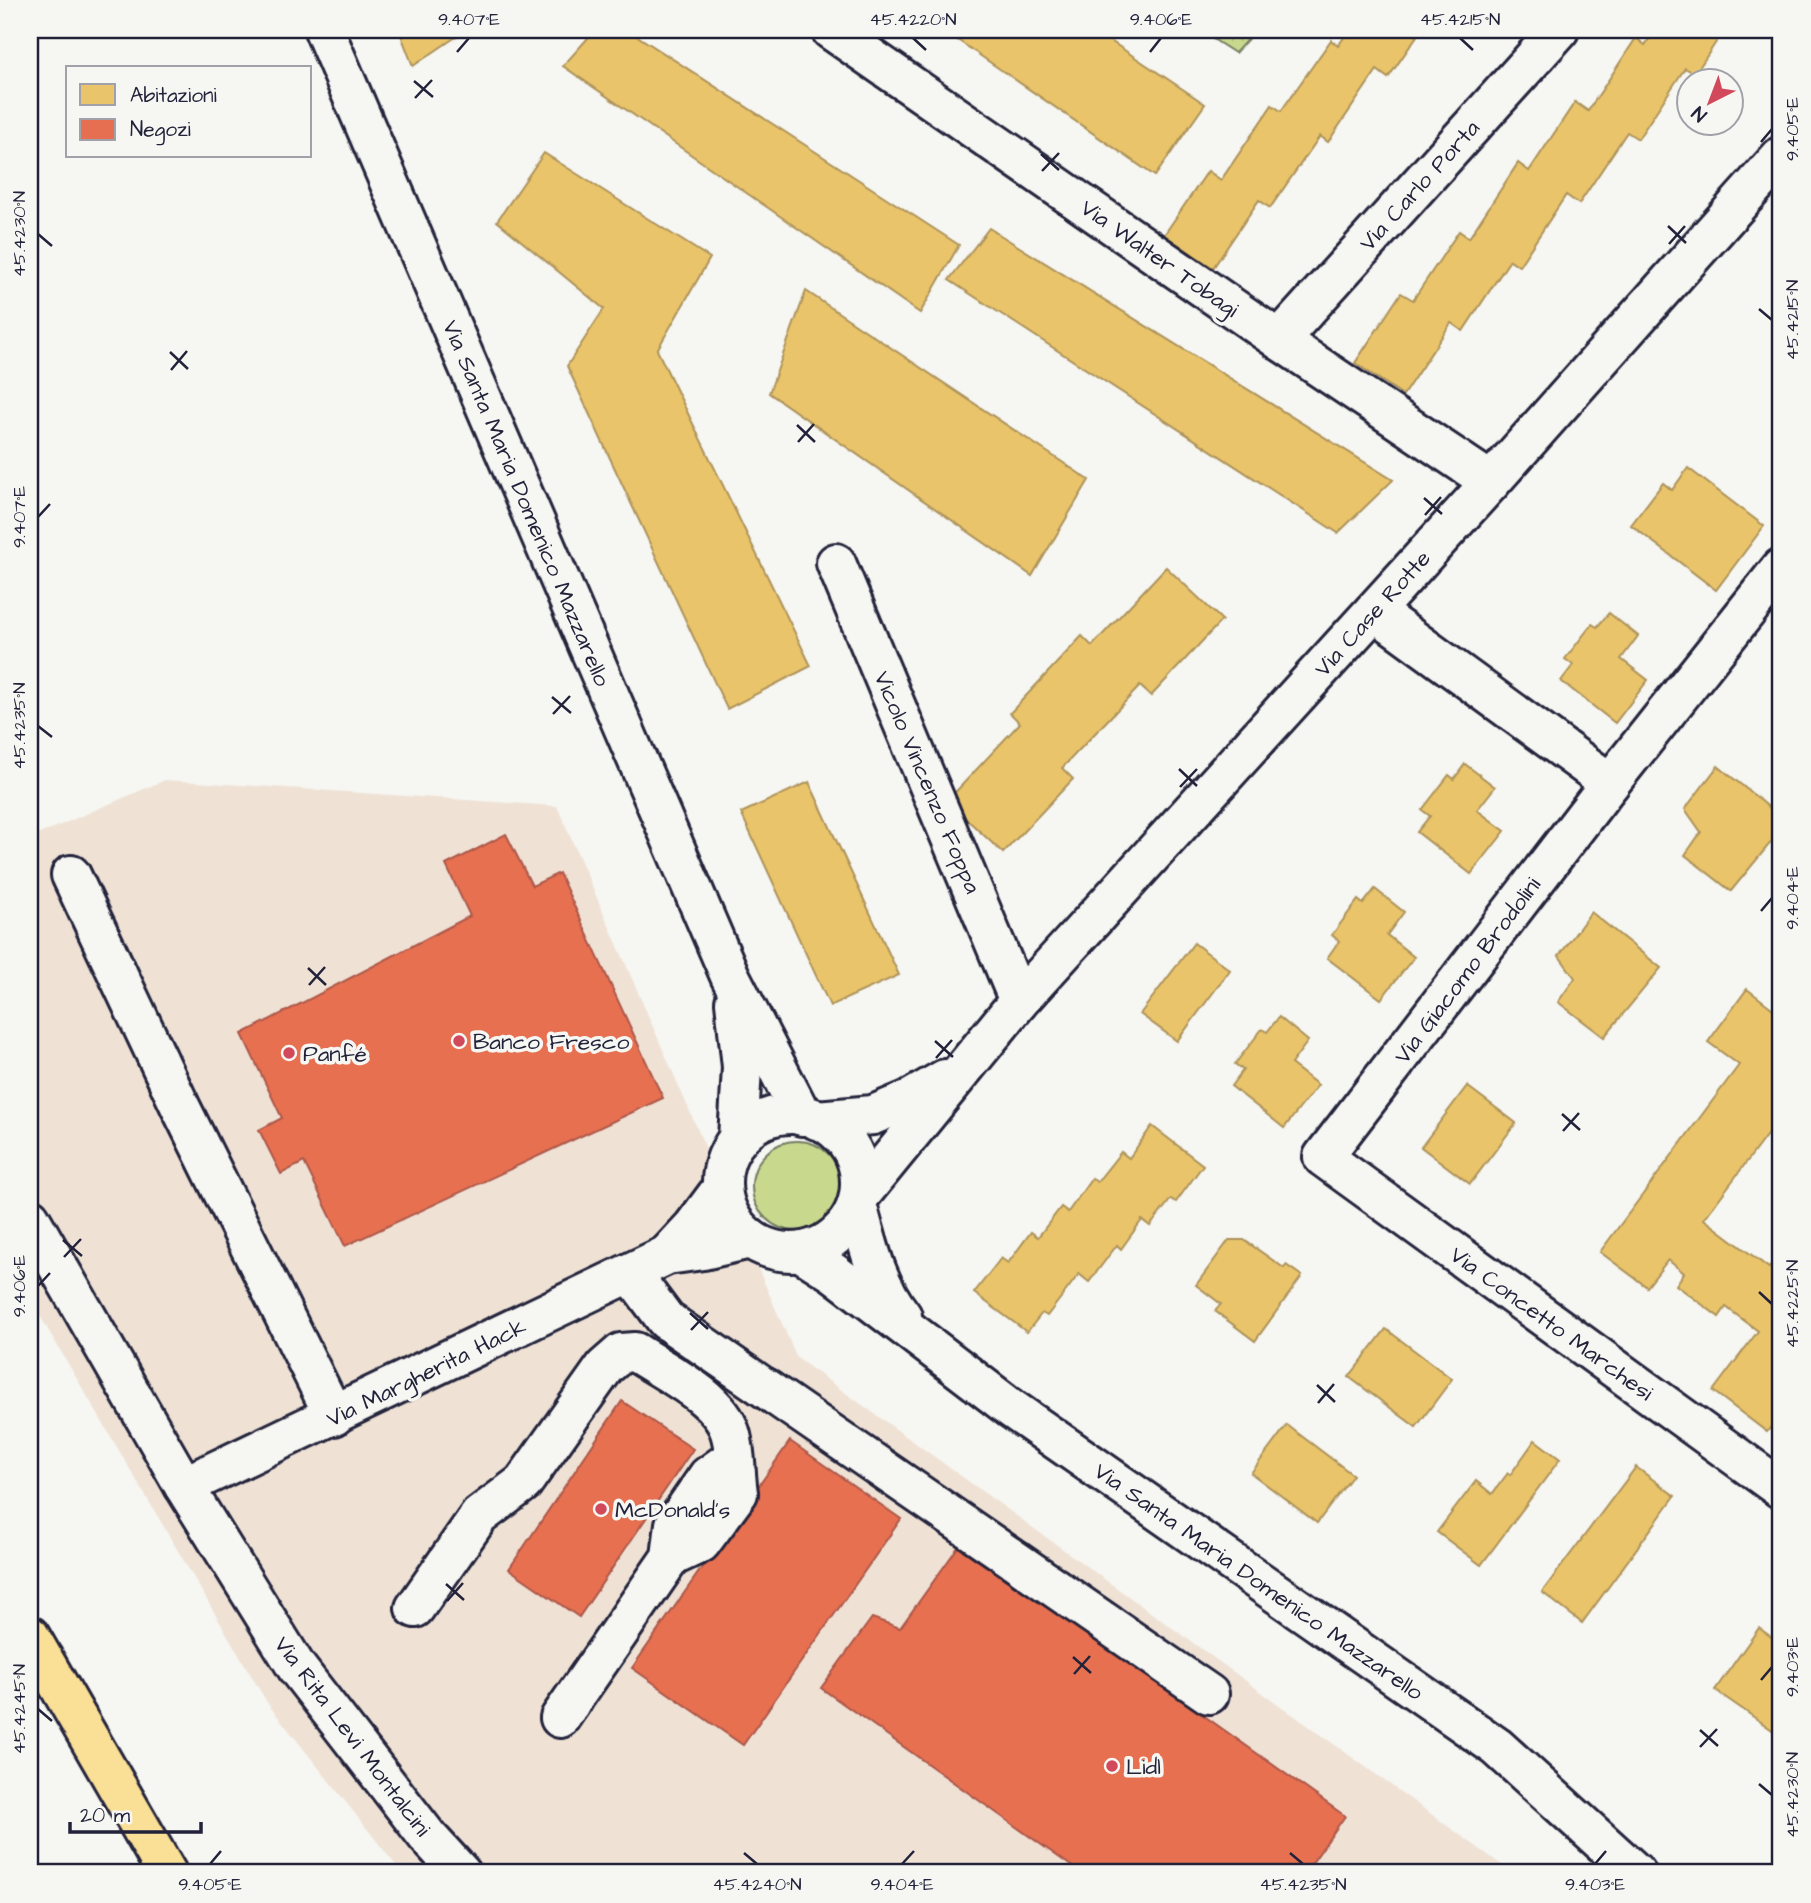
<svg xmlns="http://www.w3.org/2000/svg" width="1811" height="1903" font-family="'Architects Daughter',sans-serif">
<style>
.built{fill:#efe2d5}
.grass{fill:#c8d98e;stroke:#757e64;stroke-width:2}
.park{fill:url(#park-crowns);stroke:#757e64;stroke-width:2}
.homes{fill:#e9c46a;stroke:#ad935c;stroke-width:2}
.shops{fill:#e76f51;stroke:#ac584a;stroke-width:2}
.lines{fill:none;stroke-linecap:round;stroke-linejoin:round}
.minor-casing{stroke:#22223b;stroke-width:44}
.highway-casing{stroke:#22223b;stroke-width:44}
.minor{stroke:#f6f6f2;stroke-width:38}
.highway{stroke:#fadf96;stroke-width:38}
.ticks{fill:none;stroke:#22223b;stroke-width:2.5}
.poi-dot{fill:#d1495b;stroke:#f6f6f2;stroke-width:2.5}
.labels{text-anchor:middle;stroke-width:7;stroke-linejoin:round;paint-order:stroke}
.street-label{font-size:23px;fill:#22223b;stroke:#f6f6f2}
.poi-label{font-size:23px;fill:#22223b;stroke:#f6f6f2;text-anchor:start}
.neatline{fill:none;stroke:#22223b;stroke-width:2.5}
.ticks-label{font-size:18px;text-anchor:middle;fill:#22223b}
</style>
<defs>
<pattern id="park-crowns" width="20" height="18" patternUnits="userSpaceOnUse" patternTransform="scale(1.75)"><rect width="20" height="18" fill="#c8d98e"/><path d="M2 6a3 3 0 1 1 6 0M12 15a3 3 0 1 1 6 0" fill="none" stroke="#acba7b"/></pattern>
</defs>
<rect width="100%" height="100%" fill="#f6f6f2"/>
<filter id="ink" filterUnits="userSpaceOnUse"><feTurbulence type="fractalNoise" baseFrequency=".0143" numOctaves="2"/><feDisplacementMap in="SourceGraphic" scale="14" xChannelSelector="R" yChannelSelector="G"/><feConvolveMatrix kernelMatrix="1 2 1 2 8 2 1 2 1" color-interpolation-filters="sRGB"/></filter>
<g filter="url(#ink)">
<polygon class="built" points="165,780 557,806 797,1358 1513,1873 402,1873 268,1704 30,1299 30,838"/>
<circle class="grass" cx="797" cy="1186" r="45"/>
<polygon class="park" points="1199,30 1256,30 1235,53"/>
<g class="homes">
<polygon points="399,30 466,30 413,66"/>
<polygon points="595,30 628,30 959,245 920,313 563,66"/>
<polygon points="943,30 1094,30 1205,104 1155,176"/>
<polygon points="1349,30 1421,30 1388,78 1377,70 1328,142 1320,136 1270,208 1259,200 1213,268 1164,235 1208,171 1221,180 1272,105 1281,111 1331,40 1338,46"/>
<polygon points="1655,30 1724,30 1695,74 1685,68 1638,139 1627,132 1579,204 1566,195 1519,266 1510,260 1463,331 1451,323 1403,395 1355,363 1401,293 1413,300 1459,231 1469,238 1518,163 1529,171 1575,102 1588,111 1636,38 1645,45"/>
<polygon points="544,153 710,258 657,350 811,666 727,709 567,366 604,309 497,221"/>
<polygon points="989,228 1393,480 1338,533 949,280"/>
<polygon points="806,291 1089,480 1032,576 769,393"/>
<polygon points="1688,468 1764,526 1716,590 1631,525 1663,483 1672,490"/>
<polygon points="1166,567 1222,620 1151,696 1140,686 1062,768 1073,779 1003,853 947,801 1020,723 1010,713 1082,636 1092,646"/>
<polygon points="1609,613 1638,636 1621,659 1648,680 1615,723 1561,681 1573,665 1565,659 1592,624 1597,627"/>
<polygon points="1465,764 1495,787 1477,810 1505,831 1471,874 1417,832 1430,816 1422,810 1449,775 1454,779"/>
<polygon points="1718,766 1781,817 1781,830 1731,891 1685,855 1701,832 1685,809"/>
<polygon points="809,782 899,975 830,1006 741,813"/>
<polygon points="1375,889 1404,912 1387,935 1414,957 1381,999 1327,958 1339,941 1332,935 1358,900 1363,904"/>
<polygon points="1591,912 1661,968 1604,1037 1558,1002 1575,978 1559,956"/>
<polygon points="1194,943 1230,970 1177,1041 1140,1014"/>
<polygon points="1747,989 1781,1015 1781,1116 1704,1219 1769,1268 1776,1259 1781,1263 1781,1413 1767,1432 1713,1391 1758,1331 1726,1307 1719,1317 1676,1285 1684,1273 1668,1260 1647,1287 1600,1252 1739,1065 1708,1042"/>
<polygon points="1279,1017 1308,1041 1291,1064 1318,1085 1284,1128 1231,1086 1243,1070 1235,1064 1262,1029 1267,1032"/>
<polygon points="1467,1086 1516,1123 1470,1184 1421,1147"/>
<polygon points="1152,1126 1203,1165 1176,1202 1171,1199 1150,1226 1142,1220 1121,1249 1117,1245 1089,1282 1079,1274 1047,1316 1042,1313 1027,1332 974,1293 1001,1258 1008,1263 1031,1232 1038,1237 1061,1207 1068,1212 1092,1178 1097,1182 1121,1152 1129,1158"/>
<polygon points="1229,1240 1244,1240 1284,1268 1286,1265 1302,1276 1255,1341 1215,1311 1221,1304 1196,1285"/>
<polygon points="1386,1329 1452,1379 1416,1427 1349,1377"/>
<polygon points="1287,1425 1353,1475 1317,1523 1251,1473"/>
<polygon points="1535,1440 1560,1459 1481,1565 1437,1532 1476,1481 1492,1494 1508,1473 1510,1475"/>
<polygon points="1636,1467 1675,1496 1582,1623 1542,1592"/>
<polygon points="1759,1628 1781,1644 1781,1736 1715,1690"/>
</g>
<g class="shops">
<polygon points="506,834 532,886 559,873 663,1098 345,1246 304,1162 281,1174 259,1130 282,1118 242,1034 470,916 446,865"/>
<polygon points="622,1401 693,1449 579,1617 509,1569"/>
<polygon points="790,1441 901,1519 743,1745 632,1668"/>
<polygon points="961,1543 1345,1816 1305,1873 1081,1873 821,1688 872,1618 900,1628"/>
</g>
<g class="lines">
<g class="minor-casing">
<g id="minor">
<polyline points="324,30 730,976 802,1116"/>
<polyline points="831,30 1279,340 1491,482"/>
<polyline points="1279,340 1559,30"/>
<polyline points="836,563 1019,1001"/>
<polyline points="1781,568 1610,783 1323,1157 1781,1489"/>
<polyline points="1374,611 1610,783"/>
<polyline points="71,875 181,1108 334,1416"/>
<polyline points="735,1002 742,1067 738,1139"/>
<circle cx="791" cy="1183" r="69"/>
<polyline points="817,1120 873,1115 909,1100 945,1079"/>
<polyline points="859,1197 1019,1001 1491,482 1781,156"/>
<path d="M857 1205C868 1244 876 1284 902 1316"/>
<polyline points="30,1218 184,1486 297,1668 427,1836 461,1873"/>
<polyline points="801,1252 834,1273 1012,1409 1497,1747 1636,1873"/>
<polyline points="667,1255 693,1227 722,1188"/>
<polyline points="631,1273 666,1320 1209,1694"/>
<polyline points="184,1486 667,1255 703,1250 750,1239"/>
<path d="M415 1608 479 1516 523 1483 605 1367 621 1353 635 1352C665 1372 719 1397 730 1432 736 1450 735 1474 738 1493L701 1543 671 1557"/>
<polyline points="560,1718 671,1557 675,1524 708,1476 733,1458"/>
</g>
</g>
<g class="highway-casing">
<polyline id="highway" points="30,1636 167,1873"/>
</g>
<use href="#minor" class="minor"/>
<use href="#highway" class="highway"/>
</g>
</g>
<path class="ticks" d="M913 38 926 50M1460 38 1473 50M457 52 469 38M1150 52 1161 38M414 81 433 97M415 98 432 80M1761 142 1772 129M1041 154 1059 170M1042 171 1059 153M1668 226 1686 243M38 234 52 246M1669 244 1685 226M1759 309 1772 320M170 352 188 369M171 370 187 351M797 425 815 442M798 442 814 424M1424 498 1442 514M1425 515 1441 497M38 517 50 504M552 697 571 713M553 714 570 696M38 726 52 737M1179 769 1197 786M1180 787 1197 769M1761 911 1772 898M308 968 326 985M309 985 325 967M935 1041 953 1057M936 1058 952 1040M1562 1114 1580 1130M1563 1131 1579 1113M63 1240 82 1256M64 1257 81 1239M38 1286 50 1273M1759 1292 1772 1304M690 1313 708 1329M691 1330 708 1312M1317 1385 1335 1402M1318 1403 1334 1384M446 1584 464 1600M447 1601 463 1583M1073 1657 1091 1673M1074 1674 1090 1656M1761 1680 1772 1667M38 1709 52 1721M1700 1730 1718 1746M1700 1747 1717 1729M1759 1784 1772 1795M744 1853 757 1864M1290 1853 1303 1864M210 1864 221 1851M902 1864 914 1851M1595 1864 1606 1851"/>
<g class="poi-dot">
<circle cx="459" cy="1041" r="7"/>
<circle cx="289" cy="1053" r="7"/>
<circle cx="601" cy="1509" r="7"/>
<circle cx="1112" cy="1766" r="7"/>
</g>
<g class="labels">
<g class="street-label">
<text transform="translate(1419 185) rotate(-48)" y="8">Via Carlo Porta</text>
<text transform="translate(1160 258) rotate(35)" y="8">Via Walter Tobagi</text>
<text transform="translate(527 503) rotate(67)" y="8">Via Santa Maria Domenico Mazzarello</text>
<text transform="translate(1372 613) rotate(-48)" y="8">Via Case Rotte</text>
<text transform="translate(928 782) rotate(67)" y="8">Vicolo Vincenzo Foppa</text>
<text transform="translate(1467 970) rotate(-53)" y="8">Via Giacomo Brodolini</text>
<text transform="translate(1552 1323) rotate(36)" y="8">Via Concetto Marchesi</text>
<text transform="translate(426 1372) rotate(-26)" y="8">Via Margherita Hack</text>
<text transform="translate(1259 1581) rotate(35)" y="8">Via Santa Maria Domenico Mazzarello</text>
<text transform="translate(353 1736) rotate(53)" y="8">Via Rita Levi Montalcini</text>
</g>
<g class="poi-label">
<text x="473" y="1049">Banco Fresco</text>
<text x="303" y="1061">Panfé</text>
<text x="615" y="1517">McDonald's</text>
<text x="1126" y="1774">Lidl</text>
</g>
</g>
<rect width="1811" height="1903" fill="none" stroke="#f6f6f2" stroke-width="77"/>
<rect x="66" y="66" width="245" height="91" fill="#f6f6f2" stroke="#a1a1a9" stroke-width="2"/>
<rect x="80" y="84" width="35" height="21" fill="#e9c46a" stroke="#a1a1a9" stroke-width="2"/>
<text x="130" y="102" font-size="21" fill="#22223b">Abitazioni</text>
<rect x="80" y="119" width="35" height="21" fill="#e76f51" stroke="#a1a1a9" stroke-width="2"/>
<text x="130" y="136" font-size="21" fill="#22223b">Negozi</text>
<g transform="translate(1710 102) rotate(222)"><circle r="33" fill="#f6f6f2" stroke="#a1a1a9" stroke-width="2"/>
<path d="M0-5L12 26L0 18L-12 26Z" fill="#d1495b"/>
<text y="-10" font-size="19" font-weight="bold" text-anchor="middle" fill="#22223b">N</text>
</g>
<path d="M70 1822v10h131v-10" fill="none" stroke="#22223b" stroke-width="3.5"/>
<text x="80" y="1822" font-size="21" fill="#22223b" stroke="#f6f6f2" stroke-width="5" paint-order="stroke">20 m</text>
<rect x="38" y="38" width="1734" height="1826" class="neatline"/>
<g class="ticks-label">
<text x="469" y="25">9.407°E</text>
<text x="913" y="25">45.4220°N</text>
<text x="1161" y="25">9.406°E</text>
<text x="1460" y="25">45.4215°N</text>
<text transform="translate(1792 129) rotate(-90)" y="6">9.405°E</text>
<text transform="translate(19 234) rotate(-90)" y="6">45.4230°N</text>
<text transform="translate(1792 320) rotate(-90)" y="6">45.4215°N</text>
<text transform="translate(19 517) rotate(-90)" y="6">9.407°E</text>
<text transform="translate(19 726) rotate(-90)" y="6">45.4235°N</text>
<text transform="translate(1792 898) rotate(-90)" y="6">9.404°E</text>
<text transform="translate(19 1286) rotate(-90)" y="6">9.406°E</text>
<text transform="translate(1792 1304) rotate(-90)" y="6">45.4225°N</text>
<text transform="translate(1792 1667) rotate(-90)" y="6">9.403°E</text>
<text transform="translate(19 1709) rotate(-90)" y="6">45.4245°N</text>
<text transform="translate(1792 1795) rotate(-90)" y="6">45.4230°N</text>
<text x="210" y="1890">9.405°E</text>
<text x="757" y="1890">45.4240°N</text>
<text x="902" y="1890">9.404°E</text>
<text x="1303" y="1890">45.4235°N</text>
<text x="1595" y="1890">9.403°E</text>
</g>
</svg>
